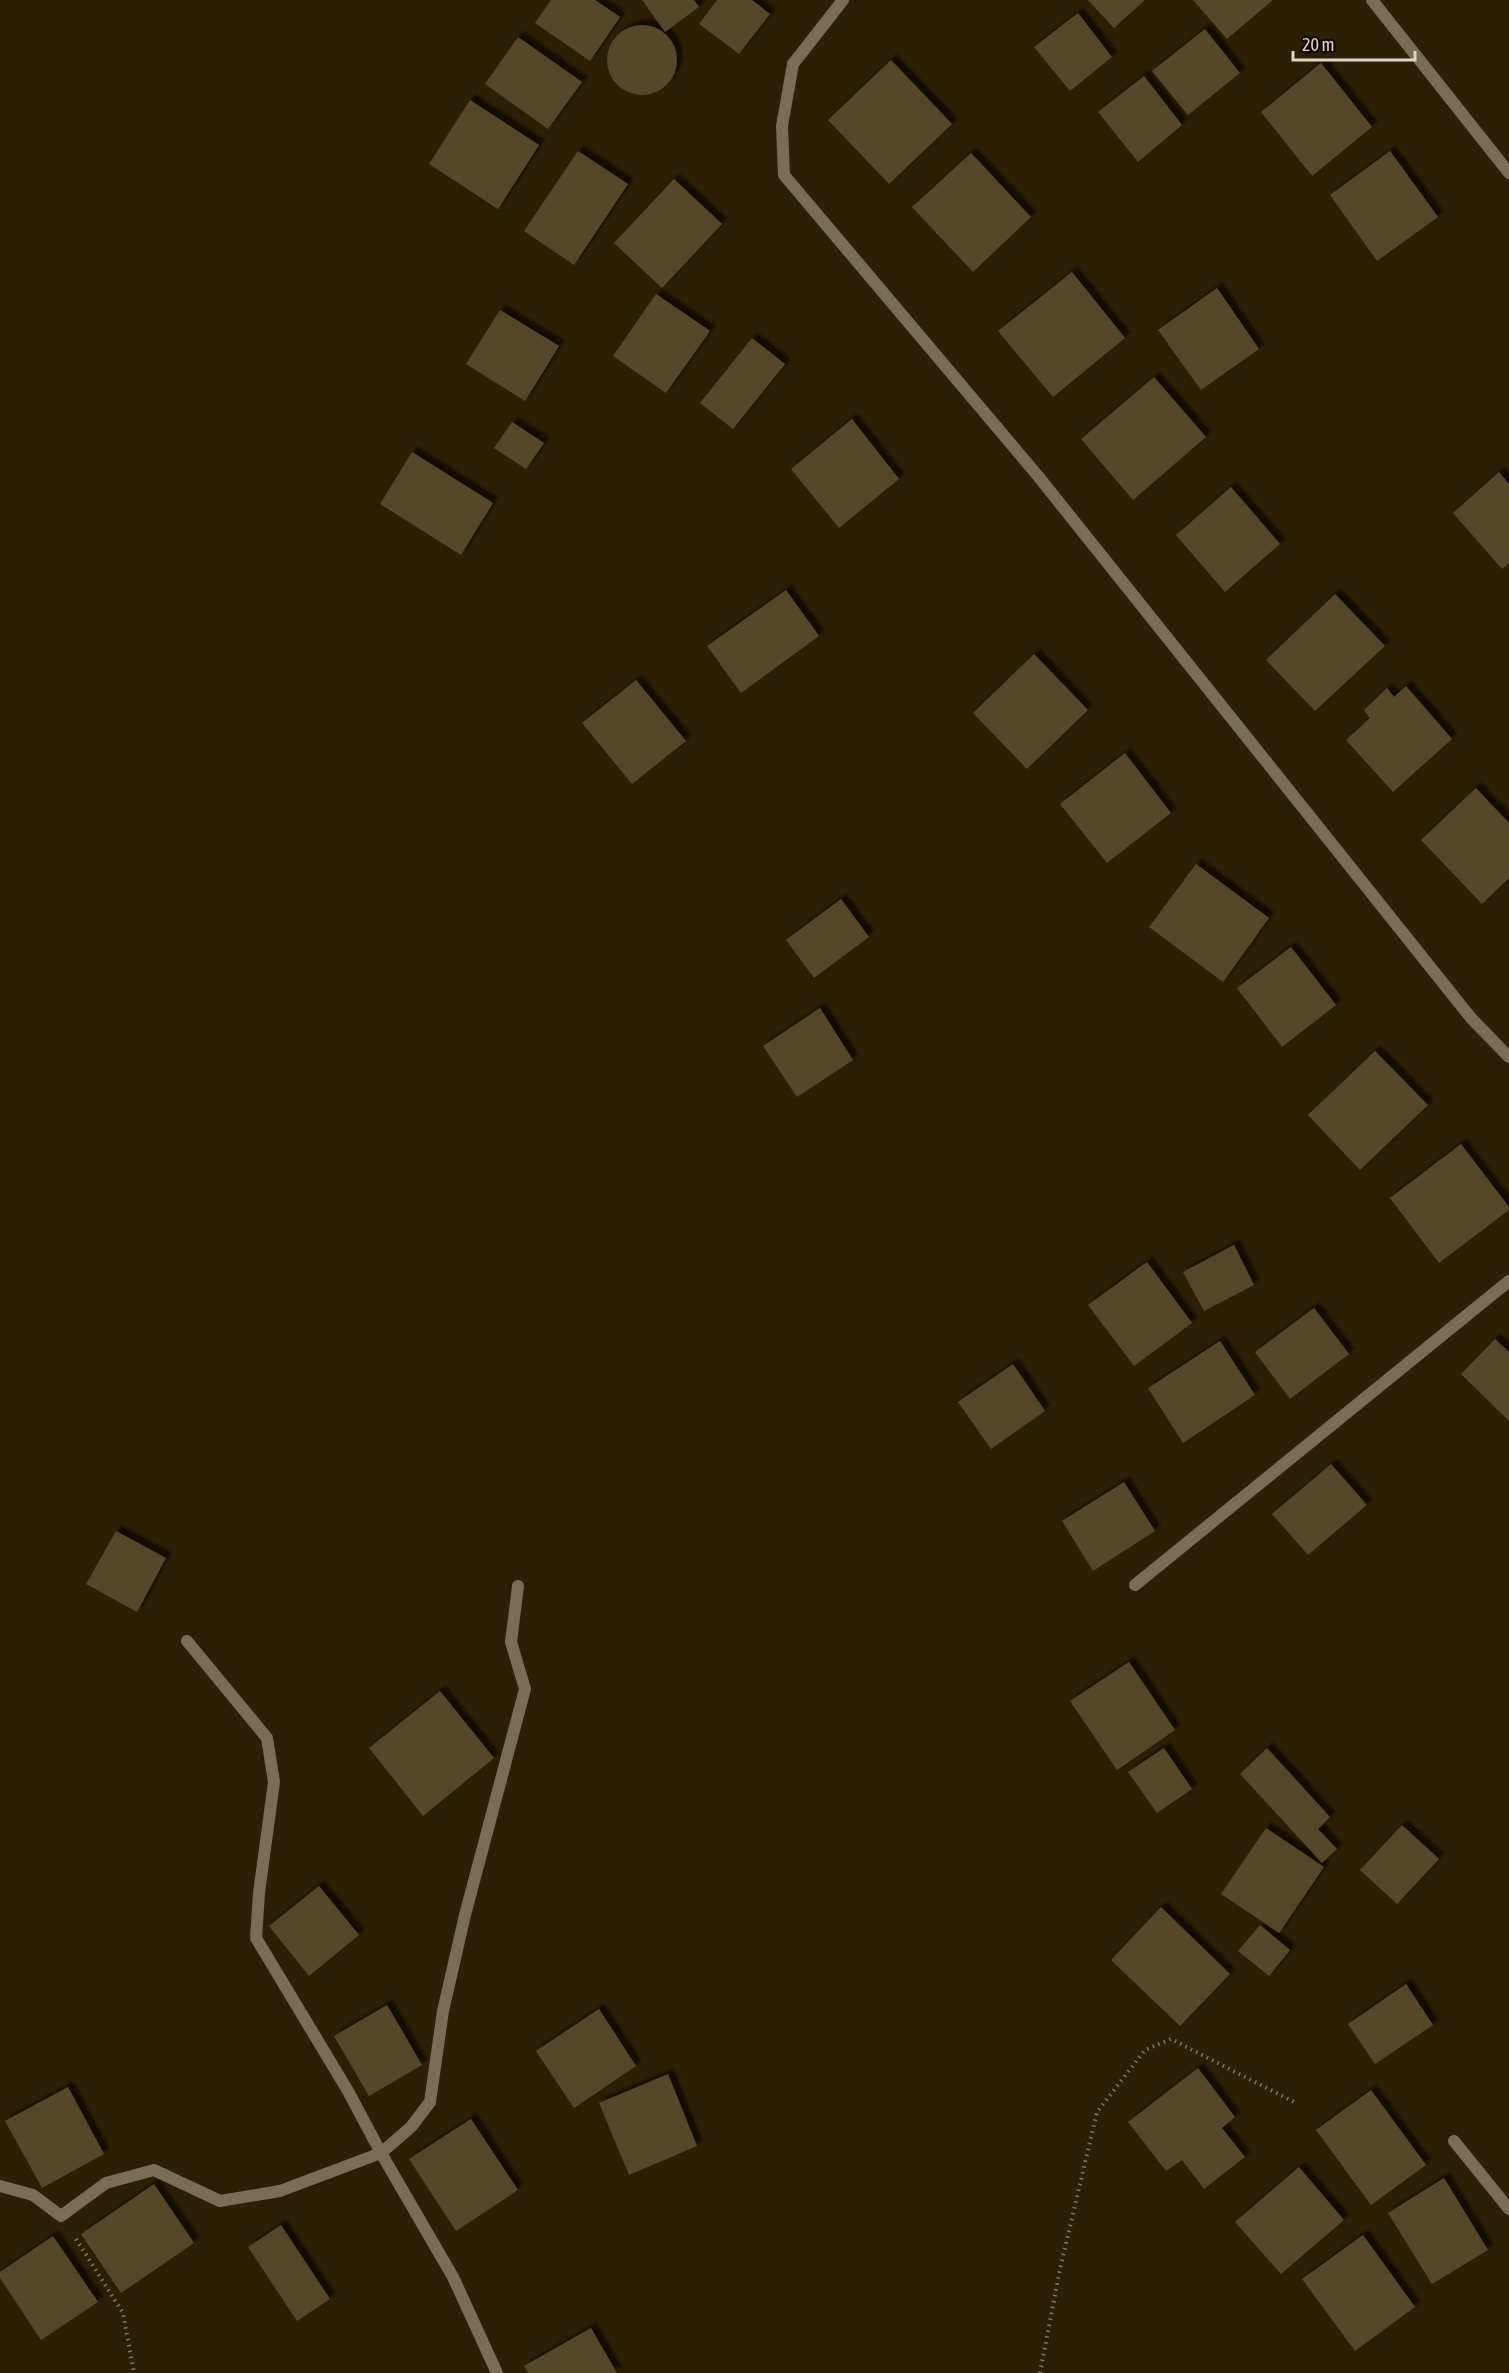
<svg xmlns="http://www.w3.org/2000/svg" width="1509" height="2373" font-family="'Asap Condensed',sans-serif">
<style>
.building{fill:#56462c;filter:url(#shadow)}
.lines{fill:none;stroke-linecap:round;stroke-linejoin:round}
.path{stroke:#827661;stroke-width:4;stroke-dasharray:1.5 4.5;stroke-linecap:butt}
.minor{stroke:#7b6c56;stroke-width:12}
.tertiary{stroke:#7b6c56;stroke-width:12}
</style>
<defs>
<filter id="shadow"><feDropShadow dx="5.5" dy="-5.5" stdDeviation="1.5" flood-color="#0009"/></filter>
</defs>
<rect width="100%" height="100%" fill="#2d1f06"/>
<g class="building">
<polygon points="551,0 595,0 620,17 590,61 535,23"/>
<polygon points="642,0 694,0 699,7 665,32"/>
<polygon points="717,0 752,0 770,14 739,54 699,24"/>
<polygon points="1088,0 1145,0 1114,28"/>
<polygon points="1193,0 1273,0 1227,39"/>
<polygon points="1078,13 1112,57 1070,91 1034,47"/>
<circle cx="642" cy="60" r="35"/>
<polygon points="1205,29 1240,73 1188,115 1152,71"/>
<polygon points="518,37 582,82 548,129 485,84"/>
<polygon points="891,60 952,124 889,184 828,120"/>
<polygon points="1321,63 1372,127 1312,176 1261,112"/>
<polygon points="1144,76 1182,125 1138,162 1098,112"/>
<polygon points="470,100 539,145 498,209 429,164"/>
<polygon points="578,151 628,184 574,265 524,231"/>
<polygon points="1390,151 1438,217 1377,261 1330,195"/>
<polygon points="971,153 1031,217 973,272 912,207"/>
<polygon points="674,179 722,224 662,288 614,243"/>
<polygon points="1072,272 1125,338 1053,397 998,331"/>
<polygon points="1217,288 1259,349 1201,390 1158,330"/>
<polygon points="656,294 710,331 666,393 613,356"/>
<polygon points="500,310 559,346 525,401 466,364"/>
<polygon points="752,338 785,364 733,429 700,403"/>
<polygon points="1154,377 1206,437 1133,500 1081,439"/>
<polygon points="852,419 899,479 839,528 791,469"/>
<polygon points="512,422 544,443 526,469 494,448"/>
<polygon points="412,452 493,503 461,555 380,504"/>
<polygon points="1499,472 1509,484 1509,563 1502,569 1453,513"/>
<polygon points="1231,487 1280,544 1225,592 1176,535"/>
<polygon points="786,590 819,636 741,693 707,646"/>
<polygon points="1335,594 1385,646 1315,711 1266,660"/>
<polygon points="1034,654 1088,710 1027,769 973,713"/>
<polygon points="636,680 686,741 632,784 582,723"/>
<polygon points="1406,686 1452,739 1393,792 1346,740 1370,718 1364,710 1387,688 1394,697"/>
<polygon points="1125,753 1171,813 1107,863 1060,804"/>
<polygon points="1476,788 1509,823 1509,878 1482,904 1421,840"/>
<polygon points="1196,864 1269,918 1223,982 1149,927"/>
<polygon points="841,899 869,937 814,978 786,940"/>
<polygon points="1291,947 1336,1005 1282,1047 1237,988"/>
<polygon points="820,1008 853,1060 797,1097 763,1046"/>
<polygon points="1375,1051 1428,1105 1360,1170 1308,1115"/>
<polygon points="1461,1144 1509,1207 1509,1210 1439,1263 1390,1198"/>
<polygon points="1234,1245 1254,1285 1204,1311 1183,1272"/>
<polygon points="1147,1262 1192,1323 1134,1366 1088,1305"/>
<polygon points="1314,1308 1349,1354 1290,1399 1255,1352"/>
<polygon points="1495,1339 1509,1352 1509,1421 1461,1374"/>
<polygon points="1220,1341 1255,1395 1183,1443 1148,1388"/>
<polygon points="1013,1364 1045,1411 991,1449 958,1402"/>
<polygon points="1331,1464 1367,1505 1308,1555 1272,1514"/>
<polygon points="1124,1482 1155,1531 1093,1571 1062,1521"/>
<polygon points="116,1531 166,1558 137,1612 86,1584"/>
<polygon points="1129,1662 1175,1730 1117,1770 1070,1701"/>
<polygon points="440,1691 494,1758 423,1816 369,1748"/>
<polygon points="1164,1748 1192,1789 1157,1813 1128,1772"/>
<polygon points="1267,1748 1330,1817 1318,1829 1337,1849 1322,1863 1240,1774"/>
<polygon points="1402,1825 1439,1859 1397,1904 1360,1870"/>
<polygon points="1266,1828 1324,1867 1279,1933 1221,1894"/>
<polygon points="319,1886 359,1935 309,1976 269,1926"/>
<polygon points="1161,1907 1230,1974 1180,2026 1111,1960"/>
<polygon points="1260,1925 1290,1950 1269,1976 1238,1951"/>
<polygon points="1406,1984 1433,2025 1375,2064 1348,2024"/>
<polygon points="387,2005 422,2065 369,2096 334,2036"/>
<polygon points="599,2009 636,2066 574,2108 536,2051"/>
<polygon points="1198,2068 1235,2117 1222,2128 1245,2157 1204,2189 1182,2160 1166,2171 1128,2122"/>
<polygon points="668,2074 697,2146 629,2175 599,2103"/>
<polygon points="68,2087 104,2154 42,2188 5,2121"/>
<polygon points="1371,2090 1426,2165 1371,2205 1316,2130"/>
<polygon points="471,2119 518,2190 456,2231 409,2159"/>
<polygon points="1299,2167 1344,2220 1281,2274 1235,2222"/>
<polygon points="1444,2178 1488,2250 1432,2284 1388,2213"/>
<polygon points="154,2184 194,2243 121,2293 81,2234"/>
<polygon points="281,2225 330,2299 297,2321 248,2247"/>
<polygon points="1363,2235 1415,2307 1355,2351 1302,2279"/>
<polygon points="53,2236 98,2302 41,2340 0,2278 0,2272"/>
<polygon points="591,2328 617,2373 528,2373 524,2366"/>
</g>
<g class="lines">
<g class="path">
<polyline points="76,2239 123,2313 134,2373"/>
<polyline points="1040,2373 1060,2269 1097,2112 1145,2050 1171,2039 1294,2102"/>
</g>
<g class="minor">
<polyline points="1135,1585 1509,1281"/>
<polyline points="1454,2141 1509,2209"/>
<polyline points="0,2186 33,2195 61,2216 106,2183 154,2170 220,2201 280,2191 381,2153 348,2091 256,1938 259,1893 274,1782 267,1738 187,1641"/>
<polyline points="497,2373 453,2277 381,2153 411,2127 430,2102 443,2011 465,1915 525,1689 511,1642 518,1586"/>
</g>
<g class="tertiary">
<polyline points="843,0 793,64 782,126 784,175 1038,476 1471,1018 1509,1057"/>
<polyline points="1372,0 1509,173"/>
</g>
</g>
<path d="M1293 51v9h122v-9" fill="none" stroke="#e0d6c7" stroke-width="3"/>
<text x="1302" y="51" font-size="18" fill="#e0d6c7" stroke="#100a03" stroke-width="4.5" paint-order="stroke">20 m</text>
</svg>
